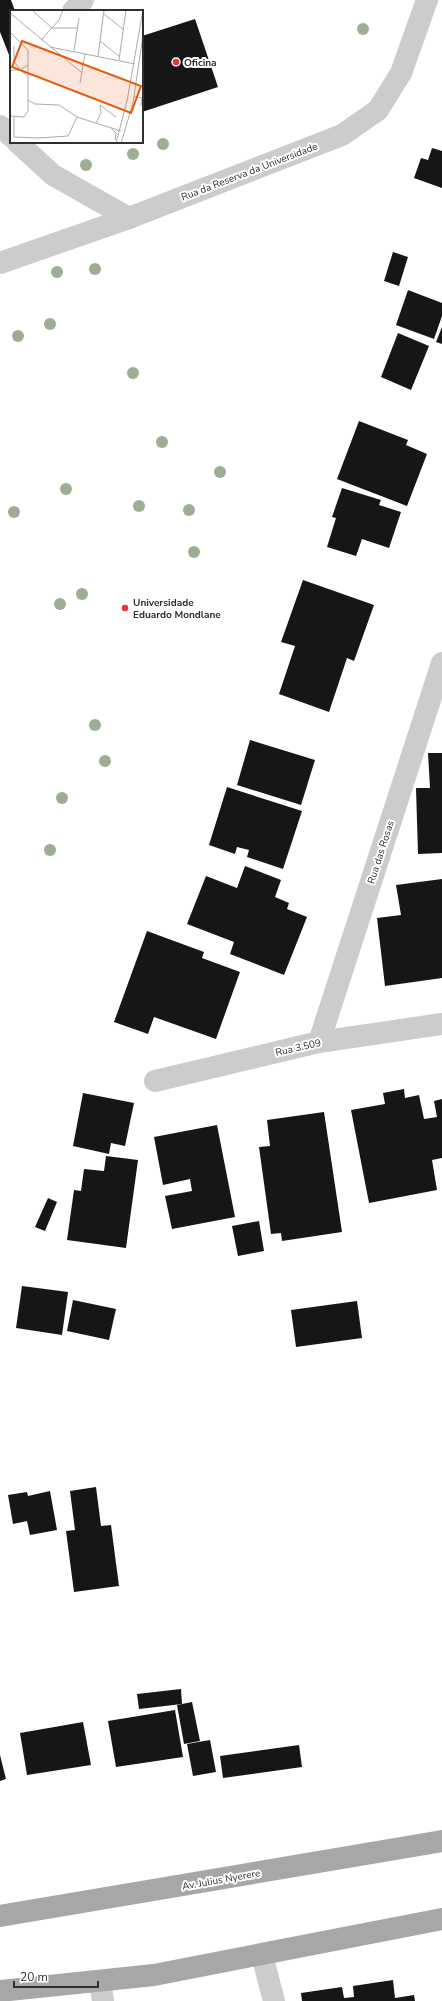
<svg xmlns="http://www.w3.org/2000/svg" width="442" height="2001" font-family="'Nunito Sans',sans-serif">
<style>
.building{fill:#161616}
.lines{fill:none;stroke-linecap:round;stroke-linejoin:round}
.minor{stroke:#ccc;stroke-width:22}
.major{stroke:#a7a7a7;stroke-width:22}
.tree{fill:#9eae94}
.poi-dot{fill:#e43634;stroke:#fff;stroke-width:1.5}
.labels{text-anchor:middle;stroke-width:4;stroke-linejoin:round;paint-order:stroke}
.poi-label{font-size:10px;font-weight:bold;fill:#2f2f2f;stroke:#fff;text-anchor:start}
.street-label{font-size:10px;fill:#2f2f2f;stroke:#fff}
.inset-road{fill:none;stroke:#acacac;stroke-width:1}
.view{fill:#e8590c;fill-opacity:0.15;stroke:#e8590c;stroke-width:2}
.inset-edge{fill:none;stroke:#2f2f2f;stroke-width:2}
</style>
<rect width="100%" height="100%" fill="#fff"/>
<g class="building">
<polygon points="0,0 11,0 15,11 11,11 11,60 0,32"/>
<polygon points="195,19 218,87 142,112 142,36"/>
<polygon points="432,148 442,151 442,188 414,178 421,158 428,160"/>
<polygon points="393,252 408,257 399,286 384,281"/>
<polygon points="408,290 442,303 442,316 434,339 396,325"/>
<polygon points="442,327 442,344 436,342"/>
<polygon points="398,333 429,346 411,390 381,377"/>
<polygon points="359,421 408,440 406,445 427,454 407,506 337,479"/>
<polygon points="342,488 381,500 379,505 401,512 389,548 362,539 356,556 327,547 336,518 332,517"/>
<polygon points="303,580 374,605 354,661 347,658 329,712 279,694 295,646 281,642"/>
<polygon points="250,740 315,760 301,805 237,785"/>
<polygon points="428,753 442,753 442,853 418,854 416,788 430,788"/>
<polygon points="227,787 302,811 283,869 247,857 249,850 237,847 235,854 209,845"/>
<polygon points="245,866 281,880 275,897 289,903 287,909 307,917 284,975 230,954 234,942 187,924 206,876 237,888"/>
<polygon points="442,879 442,978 385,986 377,918 401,915 396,885"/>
<polygon points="147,931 204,952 202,958 240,972 216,1039 154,1017 148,1034 114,1022"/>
<polygon points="404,1089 405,1098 419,1095 424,1119 437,1117 434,1101 442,1099 442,1158 432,1160 437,1190 369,1203 351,1110 385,1104 383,1093"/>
<polygon points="83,1093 134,1103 125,1146 111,1143 109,1154 73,1146"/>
<polygon points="324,1112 342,1232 282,1241 281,1233 271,1234 259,1147 270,1146 267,1120"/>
<polygon points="217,1125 235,1217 172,1229 165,1196 192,1191 190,1179 163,1185 154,1137"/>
<polygon points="106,1156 138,1160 126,1248 67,1240 74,1190 81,1191 84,1169 104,1171"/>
<polygon points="48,1198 57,1202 45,1231 35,1227"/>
<polygon points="259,1221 264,1251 238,1256 232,1226"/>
<polygon points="22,1286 68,1292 62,1335 16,1328"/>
<polygon points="73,1300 116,1309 109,1340 67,1331"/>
<polygon points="357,1301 362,1338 296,1347 291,1310"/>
<polygon points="96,1487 101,1526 111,1525 119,1586 74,1592 66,1531 75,1530 70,1491"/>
<polygon points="50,1491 57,1530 30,1535 27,1521 13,1524 8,1495 27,1492 28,1496"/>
<polygon points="181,1689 182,1704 139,1709 137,1694"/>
<polygon points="192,1702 200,1741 184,1744 177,1705"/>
<polygon points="175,1710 183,1757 116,1767 108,1721"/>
<polygon points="83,1722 91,1765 27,1775 20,1733"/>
<polygon points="210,1740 216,1772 193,1776 187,1744"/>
<polygon points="299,1745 302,1767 223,1778 220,1756"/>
<polygon points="0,1755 6,1779 0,1781"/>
<polygon points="393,1980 395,1998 414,1995 415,2001 302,2001 301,1993 342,1987 344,1998 354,1997 353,1986"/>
</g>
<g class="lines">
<g class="minor">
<polyline points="73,11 83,0"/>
<polyline points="0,126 11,136"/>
<polyline points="17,142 53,175 129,218"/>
<polyline points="0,263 129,218 342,135 378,110 401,73 427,0"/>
<polyline points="319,1042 442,663"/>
<polyline points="155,1081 319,1042 442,1024"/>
<polyline points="262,1955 274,2001"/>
<polyline points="100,1982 103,2001"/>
</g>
<g class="major">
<polyline points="0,1916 442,1841"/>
<polyline points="0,1991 154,1975 442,1919"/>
</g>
</g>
<g class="tree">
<circle cx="363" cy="29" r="6"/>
<circle cx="163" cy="144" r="6"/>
<circle cx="133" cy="154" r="6"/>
<circle cx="86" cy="165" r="6"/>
<circle cx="95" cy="269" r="6"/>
<circle cx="57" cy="272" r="6"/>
<circle cx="50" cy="324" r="6"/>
<circle cx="18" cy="336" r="6"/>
<circle cx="133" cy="373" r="6"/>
<circle cx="162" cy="442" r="6"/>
<circle cx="220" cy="472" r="6"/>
<circle cx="66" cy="489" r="6"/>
<circle cx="139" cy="506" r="6"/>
<circle cx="189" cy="510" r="6"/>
<circle cx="14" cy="512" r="6"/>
<circle cx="194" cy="552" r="6"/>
<circle cx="82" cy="594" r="6"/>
<circle cx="60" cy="604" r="6"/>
<circle cx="95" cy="725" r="6"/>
<circle cx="105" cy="761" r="6"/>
<circle cx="62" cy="798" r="6"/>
<circle cx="50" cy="850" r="6"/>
</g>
<g class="poi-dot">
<circle cx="176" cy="62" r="4"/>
<circle cx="125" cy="608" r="4"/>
</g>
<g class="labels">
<g class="poi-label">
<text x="184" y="66">Oficina</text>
<text x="133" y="606">Universidade<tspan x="133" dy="12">Eduardo Mondlane</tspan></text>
</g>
<g class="street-label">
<text transform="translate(249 171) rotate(-21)" y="4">Rua da Reserva da Universidade</text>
<text transform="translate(380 852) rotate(-72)" y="4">Rua das Rosas</text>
<text transform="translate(298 1047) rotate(-13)" y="4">Rua 3.509</text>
<text transform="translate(221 1879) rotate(-10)" y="4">Av. Julius Nyerere</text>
</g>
</g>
<g transform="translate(10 10)">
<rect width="133" height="133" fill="#fff"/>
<path class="inset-road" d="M22 0 42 18H68M51 0H87M0 3 71 62M94 4 113 19M0 22 18 40V101L14 107 0 106M31 30 49 10 53 0M90 31 110 47M4 36V51L10 60 18 66M40 37 125 54M64 41 69 8M88 46 94 0M109 50 116 0M0 60H10L18 55M70 73 75 44M124 86 132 88 131 96M18 90 25 94 49 95 67 107 111 121M4 106V127L29 128 58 126 67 107M86 113 91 103 90 95 106 107M100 117 106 123 105 130M106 133 117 91 133 0M111 133 123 93 133 25"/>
<path class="view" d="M12 31 131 76 121 103 2 57Z"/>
<rect width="133" height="133" class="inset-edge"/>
</g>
<path d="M14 1981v6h84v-6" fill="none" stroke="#2f2f2f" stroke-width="2"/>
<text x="20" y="1981" font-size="12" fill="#2f2f2f" stroke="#ffffff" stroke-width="3" paint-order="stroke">20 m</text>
</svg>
